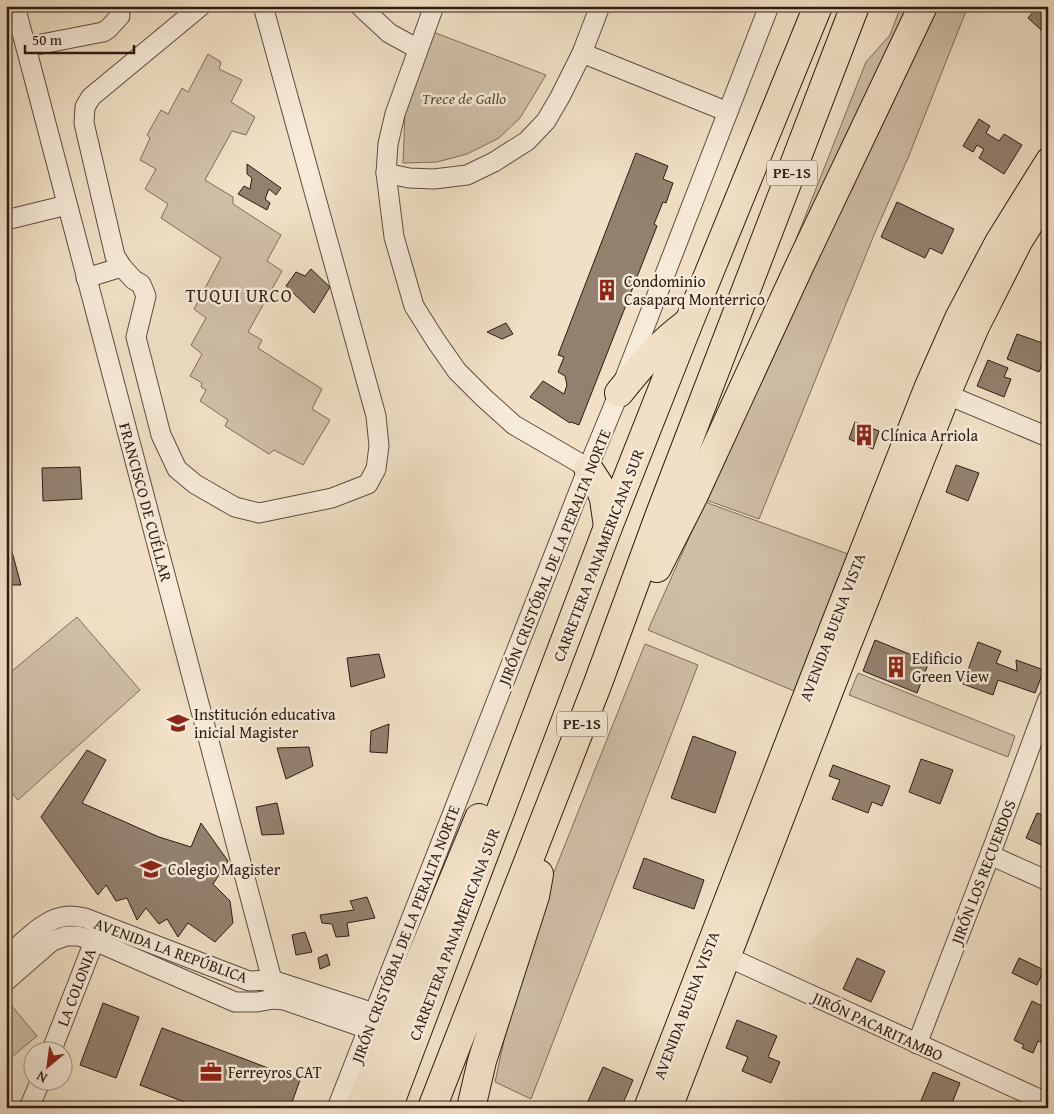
<svg xmlns="http://www.w3.org/2000/svg" width="1054" height="1114" font-family="'Gentium Book Plus',serif">
<style>
.green{fill:#d0bfa7;stroke:#7e6d5e}
.building{fill:#938170;stroke:#2d1b14}
.lines{fill:none;stroke-linecap:round;stroke-linejoin:round}
.minor-casing{stroke:#5e4c40;stroke-width:21}
.major-casing{stroke:#2d1b14;stroke-width:26}
.highway-casing{stroke:#2d1b14;stroke-width:30}
.minor{stroke:#f6ebd9;stroke-width:19}
.major{stroke:#f1e0c5;stroke-width:24}
.highway{stroke:#f1e0c5;stroke-width:28}
.labels{text-anchor:middle;stroke-width:5;stroke-linejoin:round;paint-order:stroke}
.shield{fill:#f6ebd9;stroke:#69594f;stroke-width:1}
.shield-label{font-size:15px;font-weight:bold;fill:#2d1b14}
.park-label{font-size:16px;font-style:italic;fill:#5e4c40;stroke:#f6ebd9}
.poi-label{font-size:16px;fill:#2d1b14;stroke:#f6ebd9;text-anchor:start}
.street-label{font-size:16px;fill:#2d1b14;stroke:#f6ebd9}
.neighbourhood-label{font-size:18px;letter-spacing:1px;fill:#2d1b14;stroke:#f6ebd9}
</style>
<rect width="100%" height="100%" fill="#f1e0c5"/>
<filter id="stains"><feTurbulence type="fractalNoise" baseFrequency=".004" numOctaves="4"/><feColorMatrix values="0 0 0 0 .2 0 0 0 0 .09 0 0 0 0 .02 0 0 0 .5 -.17"/></filter>
<radialGradient id="worn" r=".72"><stop offset=".6" stop-color="#630" stop-opacity="0"/><stop offset="1" stop-color="#630" stop-opacity=".3"/></radialGradient>
<g class="green">
<polygon points="901,6 914,6 799,244 795,242 866,62 890,35"/>
<polygon points="933,6 968,6 908,158 874,235 759,519 706,500"/>
<polygon points="433,32 546,75 520,118 499,138 467,154 437,162 403,163 405,114"/>
<polygon points="208,54 221,62 219,69 242,80 231,102 255,117 246,135 232,131 205,180 233,197 233,204 281,235 267,261 282,271 248,332 262,340 258,348 322,389 312,409 330,420 303,465 274,450 269,454 225,426 228,420 200,401 206,390 201,387 202,383 190,376 202,354 191,345 206,318 194,309 221,258 161,218 168,204 145,189 156,169 140,160 150,138 147,135 161,110 168,114 182,88 188,92"/>
<polygon points="705,502 848,554 794,691 648,630"/>
<polygon points="77,617 140,690 18,800 6,786 6,676"/>
<polygon points="645,644 698,665 531,1099 495,1082 519,971 529,935"/>
<polygon points="858,673 1015,736 1008,757 849,695"/>
<polygon points="11,1005 37,1036 6,1062 6,1009"/>
</g>
<g class="building">
<polygon points="1033,6 1048,6 1048,36 1028,18 1033,12 1030,10"/>
<polygon points="979,119 990,126 986,133 999,141 1004,134 1022,145 1004,174 979,158 984,149 977,145 973,152 963,146"/>
<polygon points="636,153 668,166 663,179 673,183 666,203 663,202 654,224 657,226 579,425 571,422 570,423 530,397 543,381 564,394 567,385 565,376 558,372 564,357 558,355"/>
<polygon points="247,164 281,188 276,195 269,189 265,199 270,203 267,210 238,194 244,186 250,189 252,178 247,174"/>
<polygon points="897,202 954,229 942,254 930,248 925,258 881,237"/>
<polygon points="311,269 330,287 314,313 286,286 296,272 305,276"/>
<polygon points="506,323 513,334 502,339 487,332"/>
<polygon points="1017,334 1048,345 1048,350 1039,372 1007,359"/>
<polygon points="988,360 1008,368 1004,377 1011,379 1004,397 977,386"/>
<polygon points="855,422 879,431 873,449 849,439"/>
<polygon points="956,465 979,473 968,501 946,492"/>
<polygon points="80,467 82,499 43,501 42,468"/>
<polygon points="11,548 21,585 6,585 6,549"/>
<polygon points="875,640 929,662 917,693 863,671"/>
<polygon points="978,642 1001,651 996,663 1017,671 1016,660 1044,670 1035,693 998,680 993,695 963,684"/>
<polygon points="379,654 385,677 351,687 347,658"/>
<polygon points="389,724 387,753 370,752 371,731"/>
<polygon points="693,736 736,752 715,813 671,798"/>
<polygon points="309,747 313,766 286,779 277,748"/>
<polygon points="87,750 106,760 82,803 159,837 191,847 201,823 228,861 213,884 230,901 233,923 215,942 188,923 178,937 167,919 159,924 146,908 137,920 127,898 116,901 106,885 98,895 41,817"/>
<polygon points="921,759 953,770 940,804 909,792"/>
<polygon points="833,765 890,786 882,806 872,802 868,813 832,799 840,780 829,776"/>
<polygon points="277,803 284,834 262,835 256,807"/>
<polygon points="1037,813 1048,817 1048,848 1026,838"/>
<polygon points="644,858 704,880 694,909 633,888"/>
<polygon points="367,897 375,918 347,923 349,936 336,937 332,924 322,923 320,915 354,910 350,901"/>
<polygon points="305,932 312,952 296,955 292,935"/>
<polygon points="327,954 330,965 320,969 318,958"/>
<polygon points="857,958 885,971 871,1002 843,989"/>
<polygon points="1019,958 1044,970 1037,985 1012,973"/>
<polygon points="1032,1001 1048,1009 1048,1034 1043,1043 1038,1041 1033,1053 1022,1048 1024,1045 1014,1040"/>
<polygon points="103,1003 139,1017 116,1078 80,1065"/>
<polygon points="737,1020 777,1036 768,1057 780,1062 771,1083 742,1071 748,1057 726,1048"/>
<polygon points="162,1028 300,1080 290,1108 200,1108 140,1085"/>
<polygon points="603,1067 633,1080 621,1108 585,1108"/>
<polygon points="933,1072 960,1083 950,1108 918,1108"/>
</g>
<g class="lines">
<g class="minor-casing">
<g id="minor">
<polyline points="15,6 272,980 274,999"/>
<polyline points="201,6 91,97 85,107 84,123 115,256 122,267 134,280 141,284 146,296 136,337 161,435 177,469 195,484 235,507 259,513 332,498 368,484 376,469 379,446 376,416 263,6"/>
<polyline points="360,6 389,33 418,49"/>
<polyline points="434,6 395,114 388,144 386,173 394,237 414,306 436,341 457,371 484,398 514,425 588,468"/>
<polyline points="26,47 103,32 108,29 120,16"/>
<polyline points="582,53 728,112"/>
<polyline points="386,173 409,178 434,179 467,175 494,162 527,141 546,121 560,97 582,53 600,6"/>
<polyline points="6,220 67,205"/>
<polyline points="86,278 122,267"/>
<polyline points="936,390 1048,437"/>
<polyline points="990,855 1048,881"/>
<polyline points="717,952 1048,1103"/>
<path d="M6 957C24 942 44 917 69 916 74 916 80 917 85 918L249 981 272 980 374 1013"/>
<polyline points="6,981 52,941 66,936 78,936 95,941 235,1002 257,1002 274,999 284,1000 368,1029"/>
<polyline points="917,1044 990,855 1048,699"/>
<polyline points="51,1052 99,929"/>
<polyline points="29,1108 40,1082"/>
<polyline points="337,1108 588,468 619,393 769,6"/>
</g>
</g>
<g class="major-casing">
<g id="major">
<polyline points="646,1108 832,627 927,386 957,318 997,242 1048,160"/>
<polyline points="670,1108 848,647 948,395 977,327 1020,242 1048,197"/>
</g>
</g>
<g class="highway-casing">
<g id="highway">
<path d="M619 393C639 368 660 343 686 324"/>
<polyline points="588,468 599,485 604,499 608,527"/>
<polyline points="657,568 694,495 799,267 923,6"/>
<polyline points="359,1108 479,818"/>
<polyline points="388,1108 608,527 689,322 818,6"/>
<polyline points="432,1108 598,683 660,514 855,6"/>
<polyline points="471,1108 482,1061 535,896 539,874"/>
</g>
</g>
<use href="#minor" class="minor"/>
<use href="#major" class="major"/>
<use href="#highway" class="highway"/>
</g>
<defs>
<g id="building-bare" transform="scale(1.725)"><path d="M-4-6H4V6H1V3H-1V6H-4ZM-2.5-4.3h1.7v1.8h-1.7ZM.8-4.3h1.7v1.8H.8ZM-2.5-1h1.7V.8h-1.7ZM.8-1h1.7V.8H.8Z" fill="#8f2418" stroke="#f6ebd9" stroke-width="2.5" paint-order="stroke"/></g>
<g id="school-bare" transform="scale(1.725)"><path d="M0-5L7-2L0 1L-7-2ZM-4 1L0 2.5L4 1V4Q0 6-4 4Z" fill="#8f2418" stroke="#f6ebd9" stroke-width="2.5" paint-order="stroke"/></g>
<g id="office-bare" transform="scale(1.725)"><path d="M-6-3h4V-5.5h4V-3h4V5H-6ZM-1-4.5V-3h2v-1.5ZM-6 0V1H6V0Z" fill="#8f2418" stroke="#f6ebd9" stroke-width="2.5" paint-order="stroke"/></g>
</defs>
<g fill-rule="evenodd">
<use href="#building-bare" x="607" y="290"/>
<use href="#building-bare" x="864" y="435"/>
<use href="#building-bare" x="896" y="667"/>
<use href="#school-bare" x="178" y="723"/>
<use href="#school-bare" x="151" y="869"/>
<use href="#office-bare" x="211" y="1072"/>
</g>
<g class="labels">
<g class="shield">
<rect x="767" y="160.5" width="50" height="25" rx="4"/>
<rect x="557" y="711.5" width="50" height="25" rx="4"/>
</g>
<g class="shield-label">
<text x="792" y="178">PE-1S</text>
<text x="582" y="729">PE-1S</text>
</g>
<g class="park-label">
<text x="464" y="104">Trece de Gallo</text>
</g>
<g class="poi-label">
<text x="624" y="287">Condominio<tspan x="624" dy="18">Casaparq Monterrico</tspan></text>
<text x="881" y="441">Clínica Arriola</text>
<text x="912" y="664">Edificio<tspan x="912" dy="18">Green View</tspan></text>
<text x="194" y="720">Institución educativa<tspan x="194" dy="18">inicial Magister</tspan></text>
<text x="168" y="875">Colegio Magister</text>
<text x="228" y="1078">Ferreyros CAT</text>
</g>
<g class="street-label">
<text transform="translate(146 502) rotate(75)" y="6">FRANCISCO DE CUÉLLAR</text>
<text transform="translate(598 555) rotate(-69)" y="6">CARRETERA PANAMERICANA SUR</text>
<text transform="translate(554 557) rotate(-68)" y="6">JIRÓN CRISTÓBAL DE LA PERALTA NORTE</text>
<text transform="translate(832 627) rotate(-69)" y="6">AVENIDA BUENA VISTA</text>
<text transform="translate(983 872) rotate(-69)" y="6">JIRÓN LOS RECUERDOS</text>
<text transform="translate(405 934) rotate(-69)" y="6">JIRÓN CRISTÓBAL DE LA PERALTA NORTE</text>
<text transform="translate(454 934) rotate(-69)" y="6">CARRETERA PANAMERICANA SUR</text>
<text transform="translate(171 950) rotate(20)" y="6">AVENIDA LA REPÚBLICA</text>
<text transform="translate(76 987) rotate(-69)" y="6">LA COLONIA</text>
<text transform="translate(686 1005) rotate(-69)" y="6">AVENIDA BUENA VISTA</text>
<text transform="translate(878 1026) rotate(25)" y="6">JIRÓN PACARITAMBO</text>
</g>
<g class="neighbourhood-label">
<text x="239" y="302">TUQUI URCO</text>
</g>
</g>
<rect width="1054" height="1114" fill="none" stroke="#f1e0c5" stroke-width="25"/>
<rect x="8" y="8" width="1039" height="1099" fill="none" stroke="#2d1b14" stroke-width="2.5"/>
<rect x="12" y="12" width="1029" height="1089" fill="none" stroke="#2d1b14"/>
<g transform="translate(48 1066) rotate(209)"><circle r="24" fill="#f6ebd9" stroke="#a6988a"/>
<path d="M0-4L9 19L0 12L-9 19Z" fill="#8f2418"/>
<text y="-8" font-size="14" font-weight="bold" text-anchor="middle" fill="#2d1b14">N</text>
</g>
<path d="M25 45v8h109v-8" fill="none" stroke="#2d1b14" stroke-width="2.5"/>
<text x="32" y="45" font-size="15" fill="#2d1b14" stroke="#f6ebd9" stroke-width="4" paint-order="stroke">50 m</text>
<rect width="100%" height="100%" filter="url(#stains)"/>
<rect width="100%" height="100%" fill="url(#worn)"/>
</svg>
